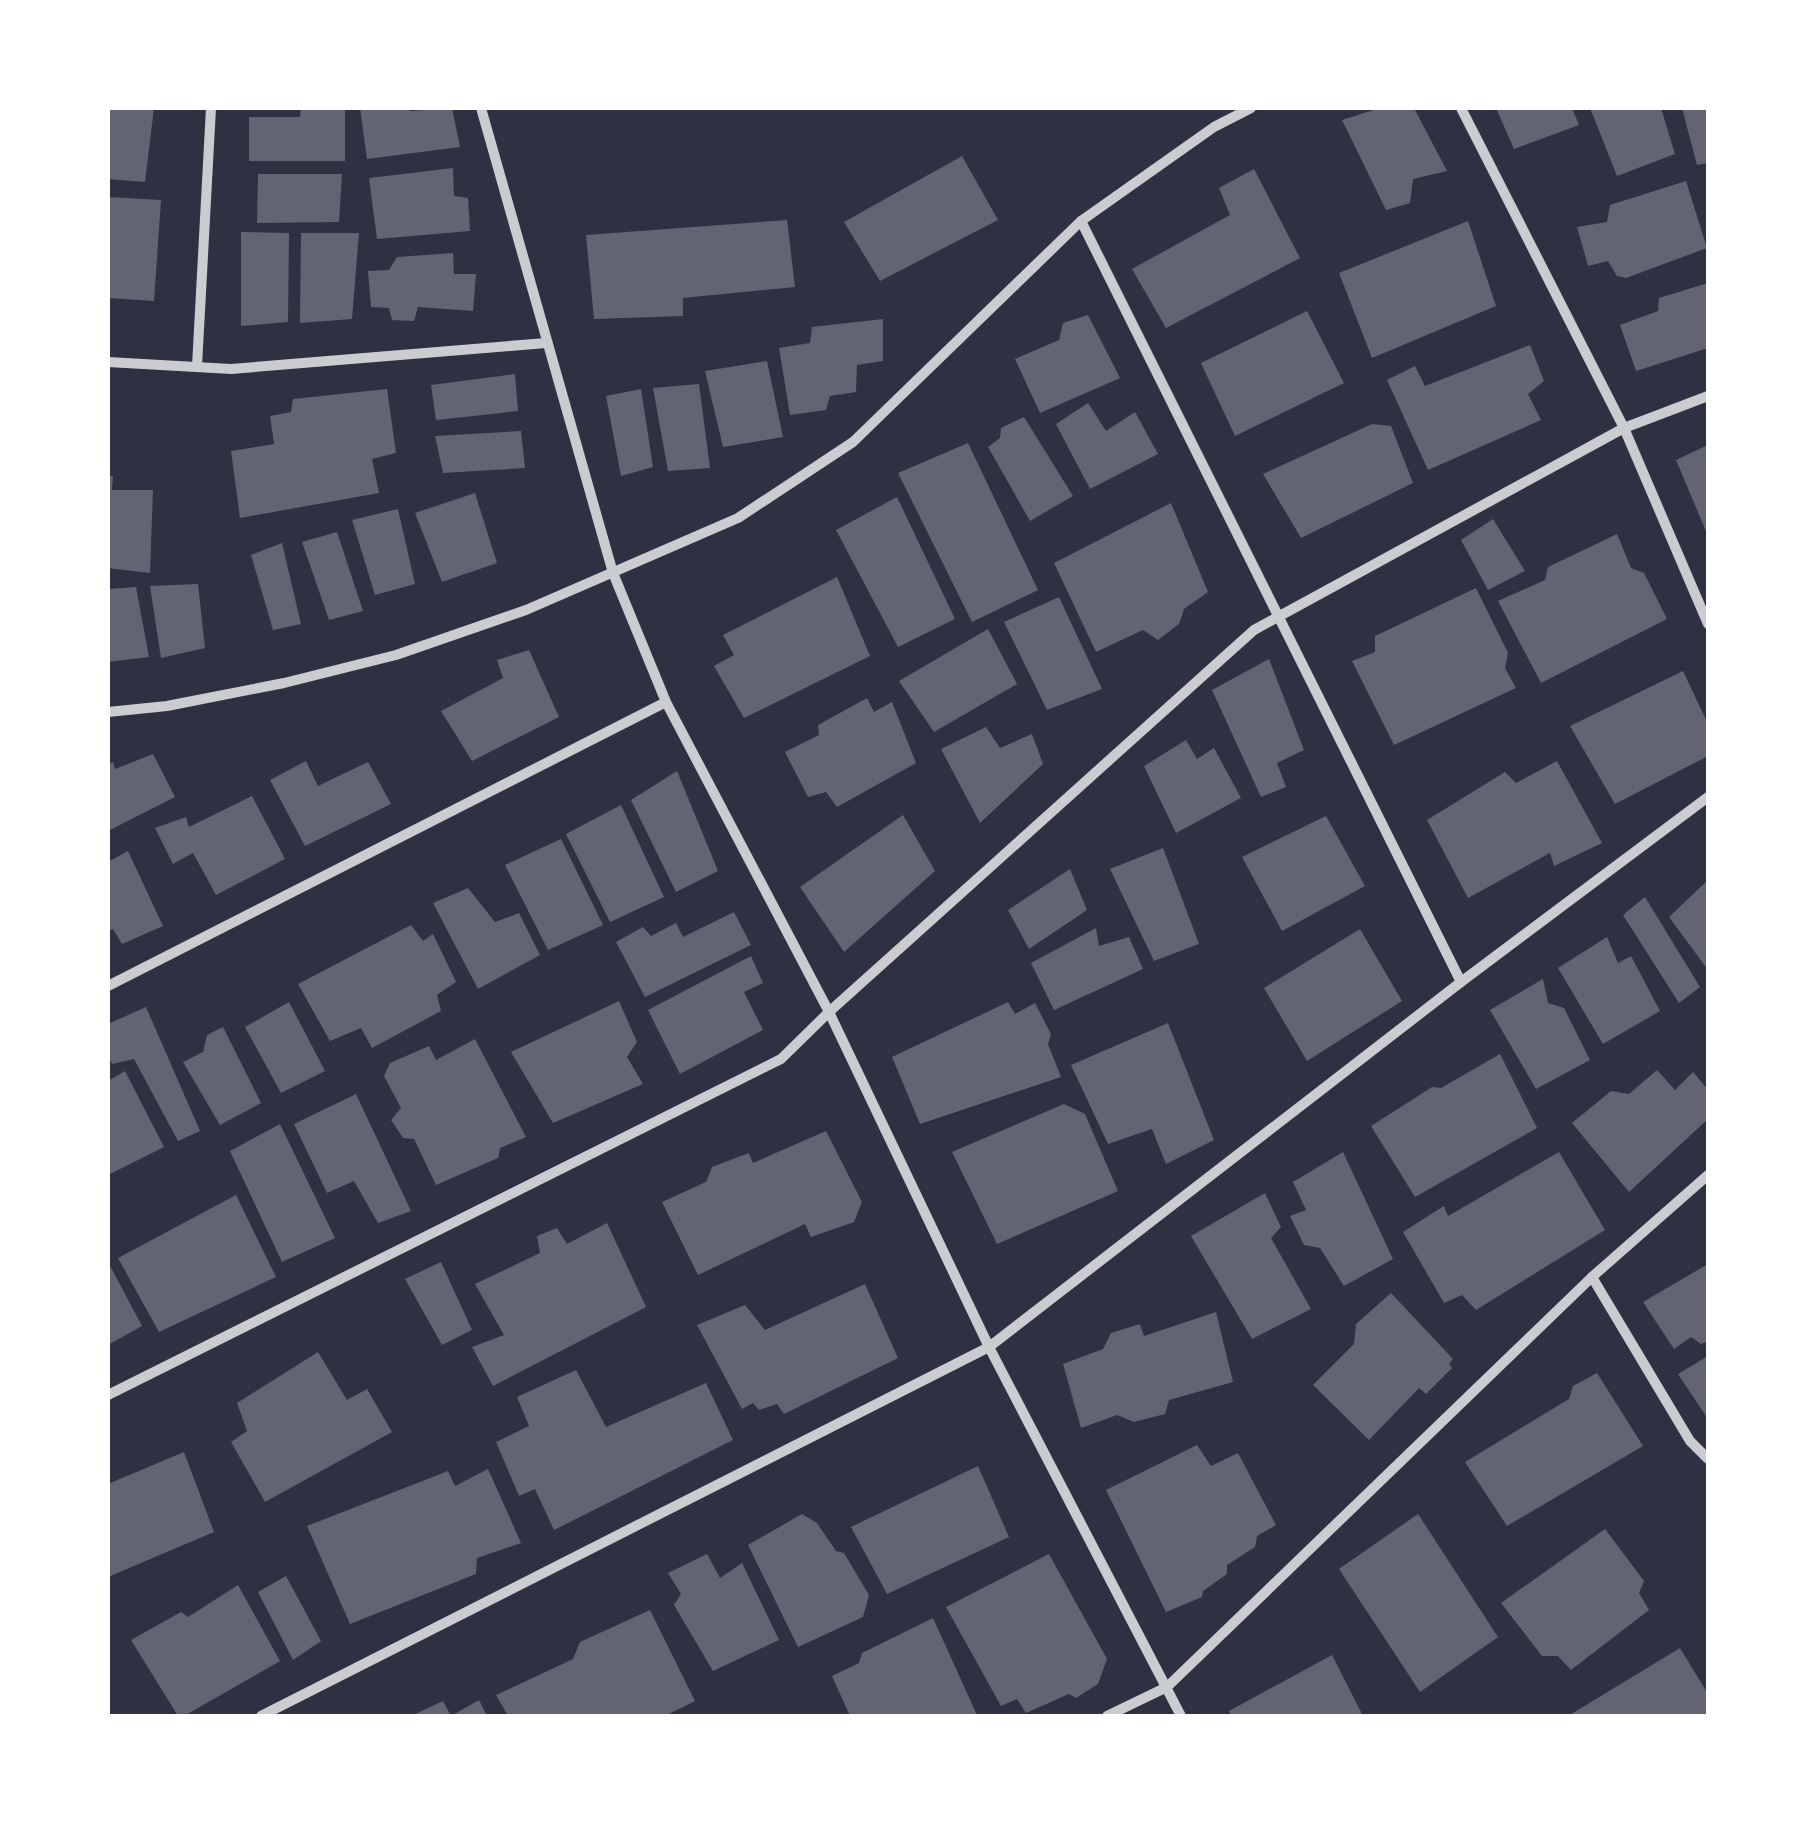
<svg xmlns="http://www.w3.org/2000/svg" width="1816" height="1824" font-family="Figtree,sans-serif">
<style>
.building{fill:#626471}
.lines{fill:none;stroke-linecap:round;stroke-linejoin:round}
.minor{stroke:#caccd0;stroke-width:10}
</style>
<rect width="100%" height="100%" fill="#2d3142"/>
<g class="building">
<polygon points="108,108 154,108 145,182 108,179"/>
<polygon points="301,108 345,108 345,161 249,161 249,117 300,117"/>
<polygon points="360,108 410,108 410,111 452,108 460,147 367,159"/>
<polygon points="1380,108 1414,108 1447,171 1413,179 1410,203 1386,210 1342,120"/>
<polygon points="1496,108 1572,108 1579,125 1514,149"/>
<polygon points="1590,108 1661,108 1675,154 1617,176"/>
<polygon points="1682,108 1708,108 1708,163 1697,165"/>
<polygon points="962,156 998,220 880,281 844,222"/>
<polygon points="453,168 454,196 468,198 470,231 377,239 369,178"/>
<polygon points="1254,169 1300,258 1166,328 1132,269 1230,215 1219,188"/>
<polygon points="258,174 342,174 339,222 257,223"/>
<polygon points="1686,181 1707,248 1626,278 1617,276 1608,261 1588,266 1577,227 1607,222 1610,205"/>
<polygon points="108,197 161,200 154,301 108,298"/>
<polygon points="787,220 795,287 683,298 683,316 594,319 586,235"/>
<polygon points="1468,221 1496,306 1372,358 1339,273"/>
<polygon points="241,232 289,233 288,322 241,326"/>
<polygon points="301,233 359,233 352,319 300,323"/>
<polygon points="453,253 454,274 476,274 473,311 418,307 414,321 392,320 389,308 371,307 368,271 389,270 397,257"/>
<polygon points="1708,283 1708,348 1636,371 1620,325 1658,311 1659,298"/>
<polygon points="1307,311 1344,383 1235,436 1201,363"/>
<polygon points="1088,315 1120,378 1040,413 1015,359 1059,340 1063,323"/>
<polygon points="883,319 883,361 857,365 856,392 830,396 826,410 790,415 779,348 810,343 812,327"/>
<polygon points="1530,345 1544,381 1528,394 1541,420 1428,470 1387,380 1415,366 1425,386"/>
<polygon points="767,361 783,437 723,447 705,371"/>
<polygon points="515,374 518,411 436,420 431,385"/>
<polygon points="699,384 710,468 668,471 653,388"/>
<polygon points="387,389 396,453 372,459 379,493 240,518 231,451 274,444 270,416 291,412 293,399"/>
<polygon points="641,389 653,467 621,476 606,396"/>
<polygon points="1088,403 1106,431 1135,412 1158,454 1090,489 1056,424"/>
<polygon points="1024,417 1073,496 1030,521 988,447 1000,438 1001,428"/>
<polygon points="1372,424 1391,426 1413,483 1301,538 1263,474"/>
<polygon points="521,431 525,468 443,473 435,436"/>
<polygon points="968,443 1038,590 972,622 898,473"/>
<polygon points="1708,445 1708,536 1676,460"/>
<polygon points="108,476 113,476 112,490 153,490 150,573 108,568"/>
<polygon points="475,493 497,563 442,582 415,513"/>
<polygon points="897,497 955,619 898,647 836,530"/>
<polygon points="1171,503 1208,592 1184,609 1179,624 1158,640 1143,630 1096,652 1054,563"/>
<polygon points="398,509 415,584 375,595 352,520"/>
<polygon points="1493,519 1525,571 1488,590 1461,540"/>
<polygon points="337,532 363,611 329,620 302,542"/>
<polygon points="1617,534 1631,568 1644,573 1667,619 1541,683 1498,601 1545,580 1548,567"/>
<polygon points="282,543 301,624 273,630 251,555"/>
<polygon points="837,577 870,656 744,718 714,666 734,655 723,635"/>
<polygon points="198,584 205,648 161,658 150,586"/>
<polygon points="136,587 149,657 108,662 108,589"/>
<polygon points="1476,588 1508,653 1505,668 1516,688 1394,745 1352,661 1375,652 1375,636"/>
<polygon points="1059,597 1102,689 1047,710 1004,622"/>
<polygon points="988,629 1017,684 934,732 899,681"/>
<polygon points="529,650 559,717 472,761 441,711 503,678 497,660"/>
<polygon points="1269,659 1304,750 1277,763 1286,787 1261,797 1212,690"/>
<polygon points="1683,671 1708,724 1708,756 1615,804 1570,726"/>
<polygon points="867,698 874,712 892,702 916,763 837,807 826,792 808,797 785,752 819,735 818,725"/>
<polygon points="986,727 1000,748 1032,734 1043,764 980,823 941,749"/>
<polygon points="1186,740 1197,759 1214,748 1241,798 1176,833 1144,766"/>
<polygon points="153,754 175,797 108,831 108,765 113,762 115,769"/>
<polygon points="306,761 318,786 368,762 391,804 305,846 270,780"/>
<polygon points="1557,761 1602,843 1554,866 1550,853 1468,898 1427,820 1505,772 1516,783"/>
<polygon points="677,771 718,871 676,892 631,800"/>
<polygon points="252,796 285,859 216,895 193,853 173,864 155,828 186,817 189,827"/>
<polygon points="621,805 664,897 610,922 566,834"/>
<polygon points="903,815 935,871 844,952 800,887"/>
<polygon points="1326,816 1365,886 1282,931 1242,857"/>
<polygon points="561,839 603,925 548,950 505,865"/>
<polygon points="1163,848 1199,944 1154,961 1110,869"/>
<polygon points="128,851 163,926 122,944 113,929 108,931 108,862"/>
<polygon points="1070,869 1087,910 1029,949 1008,910"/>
<polygon points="1708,880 1708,970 1669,917"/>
<polygon points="468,888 495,922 519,913 540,955 478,989 433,903"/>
<polygon points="1645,897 1700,987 1679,1003 1623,915"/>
<polygon points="734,912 751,945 645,997 616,942 643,927 651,936 676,923 683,937"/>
<polygon points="411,925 423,941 433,934 456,982 437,995 441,1011 372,1048 361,1028 330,1041 298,984"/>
<polygon points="1096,928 1099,946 1129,937 1143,969 1054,1010 1031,963"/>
<polygon points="1360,929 1402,1001 1307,1061 1264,988"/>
<polygon points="1607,937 1618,963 1631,956 1660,1011 1603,1044 1558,968"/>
<polygon points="751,956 763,983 744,992 763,1030 680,1074 648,1010"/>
<polygon points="1543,979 1548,1003 1564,1008 1590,1060 1536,1089 1490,1010"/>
<polygon points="619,1001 637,1042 627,1057 643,1084 553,1123 511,1052"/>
<polygon points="289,1002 325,1071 281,1093 245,1027"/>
<polygon points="1008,1002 1015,1014 1035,1003 1051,1034 1048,1044 1061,1077 920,1124 892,1057"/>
<polygon points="146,1007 200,1131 178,1141 134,1059 112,1064 108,1055 108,1024"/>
<polygon points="1168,1023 1214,1140 1166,1164 1152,1129 1108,1144 1071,1065"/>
<polygon points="223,1027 261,1103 220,1125 183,1062 203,1052 207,1035"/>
<polygon points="475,1039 526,1137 500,1148 498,1158 436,1185 414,1139 403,1138 391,1120 401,1108 384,1076 390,1063 429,1046 436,1060"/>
<polygon points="1500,1054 1537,1128 1415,1197 1371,1126 1432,1087 1441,1088"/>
<polygon points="1657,1070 1675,1090 1693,1072 1708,1090 1708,1119 1629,1192 1572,1123 1611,1091 1629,1094"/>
<polygon points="125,1071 164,1147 108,1175 108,1081"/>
<polygon points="356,1094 411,1211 378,1223 354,1181 327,1193 294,1124"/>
<polygon points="1064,1104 1085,1114 1118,1191 997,1244 952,1152"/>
<polygon points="280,1124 335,1238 282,1262 230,1151"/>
<polygon points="826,1131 862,1202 854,1222 811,1237 805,1224 698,1275 662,1202 706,1182 712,1167 749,1153 753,1163"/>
<polygon points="1343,1152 1393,1259 1344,1286 1320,1248 1304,1245 1290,1216 1306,1210 1293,1182"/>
<polygon points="1559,1152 1605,1230 1476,1310 1462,1295 1444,1303 1403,1232 1444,1206 1448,1216"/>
<polygon points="1265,1193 1281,1227 1271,1238 1311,1309 1252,1339 1191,1236"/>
<polygon points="236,1195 276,1277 159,1332 118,1258"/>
<polygon points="607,1223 646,1307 493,1386 472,1347 504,1335 475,1284 540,1253 537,1236 557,1228 567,1244"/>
<polygon points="108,1262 142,1326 108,1345"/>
<polygon points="441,1262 472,1330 442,1345 405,1279"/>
<polygon points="1708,1264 1708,1341 1701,1344 1691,1337 1674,1349 1643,1302"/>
<polygon points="865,1284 898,1358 784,1414 777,1404 759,1410 753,1403 742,1409 697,1325 745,1305 765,1330"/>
<polygon points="1391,1293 1453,1359 1449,1364 1452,1368 1426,1394 1419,1388 1369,1440 1313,1385 1354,1344 1356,1324"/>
<polygon points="1216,1312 1233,1382 1169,1400 1165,1414 1134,1422 1117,1415 1081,1428 1063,1364 1103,1349 1111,1333 1140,1324 1144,1336"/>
<polygon points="318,1352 347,1400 367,1389 392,1432 265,1502 231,1442 247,1431 237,1403"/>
<polygon points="1708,1356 1708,1419 1678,1374"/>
<polygon points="576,1370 606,1427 706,1383 733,1440 554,1530 535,1489 519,1496 496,1442 529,1426 517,1397"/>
<polygon points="1597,1373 1643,1446 1507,1526 1465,1462 1569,1399 1573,1386"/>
<polygon points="1197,1445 1211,1466 1238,1453 1276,1525 1257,1536 1255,1547 1227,1565 1227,1574 1203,1591 1202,1597 1166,1612 1106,1490"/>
<polygon points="184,1452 214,1532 108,1577 108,1484"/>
<polygon points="978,1466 1009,1537 887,1594 851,1527"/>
<polygon points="488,1469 521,1543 477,1558 476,1574 350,1624 307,1526 448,1471 455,1486"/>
<polygon points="802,1514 817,1523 836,1551 844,1553 869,1595 863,1617 798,1647 748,1545"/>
<polygon points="1418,1514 1498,1637 1420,1692 1339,1569"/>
<polygon points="1605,1529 1644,1581 1639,1593 1649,1610 1571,1670 1558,1656 1542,1656 1501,1603"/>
<polygon points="707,1554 720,1578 742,1563 779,1640 713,1671 674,1605 681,1594 668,1573"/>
<polygon points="1049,1554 1107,1659 1098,1684 1076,1698 1069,1694 1026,1713 1017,1699 1001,1706 946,1607"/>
<polygon points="286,1576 321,1641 293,1660 258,1592"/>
<polygon points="238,1585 280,1661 184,1716 178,1716 131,1640 181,1612 188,1617"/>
<polygon points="650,1610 695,1701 665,1716 508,1716 496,1695 573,1659 580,1642"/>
<polygon points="933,1618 977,1715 850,1716 832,1676 859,1663 862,1653"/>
<polygon points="1680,1648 1708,1694 1708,1716 1568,1716"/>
<polygon points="1332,1655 1363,1716 1231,1716 1229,1711"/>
<polygon points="479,1700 487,1716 411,1716 443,1701 451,1716"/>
</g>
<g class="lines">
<g class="minor">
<polyline points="481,108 613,573 666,702 829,1012 989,1347 1181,1716"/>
<polyline points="1461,108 1624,428 1708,624"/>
<polyline points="1081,221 1461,982"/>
<polyline points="108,362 231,369 546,343"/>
<polyline points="197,366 211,108"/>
<polyline points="108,712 167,706 284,683 396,655 526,610 738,518 853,442 1081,221 1214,127 1251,108"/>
<polyline points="108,986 666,702"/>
<polyline points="1592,1277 1690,1441 1708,1459"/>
<polyline points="108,1395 781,1059 829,1012 1254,630 1624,428 1708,396"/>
<polyline points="261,1716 989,1347 1461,982 1708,797"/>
<polyline points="1107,1716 1167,1687 1592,1277 1708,1175"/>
</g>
</g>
<rect width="1816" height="1824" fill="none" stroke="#ffffff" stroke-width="220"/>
</svg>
